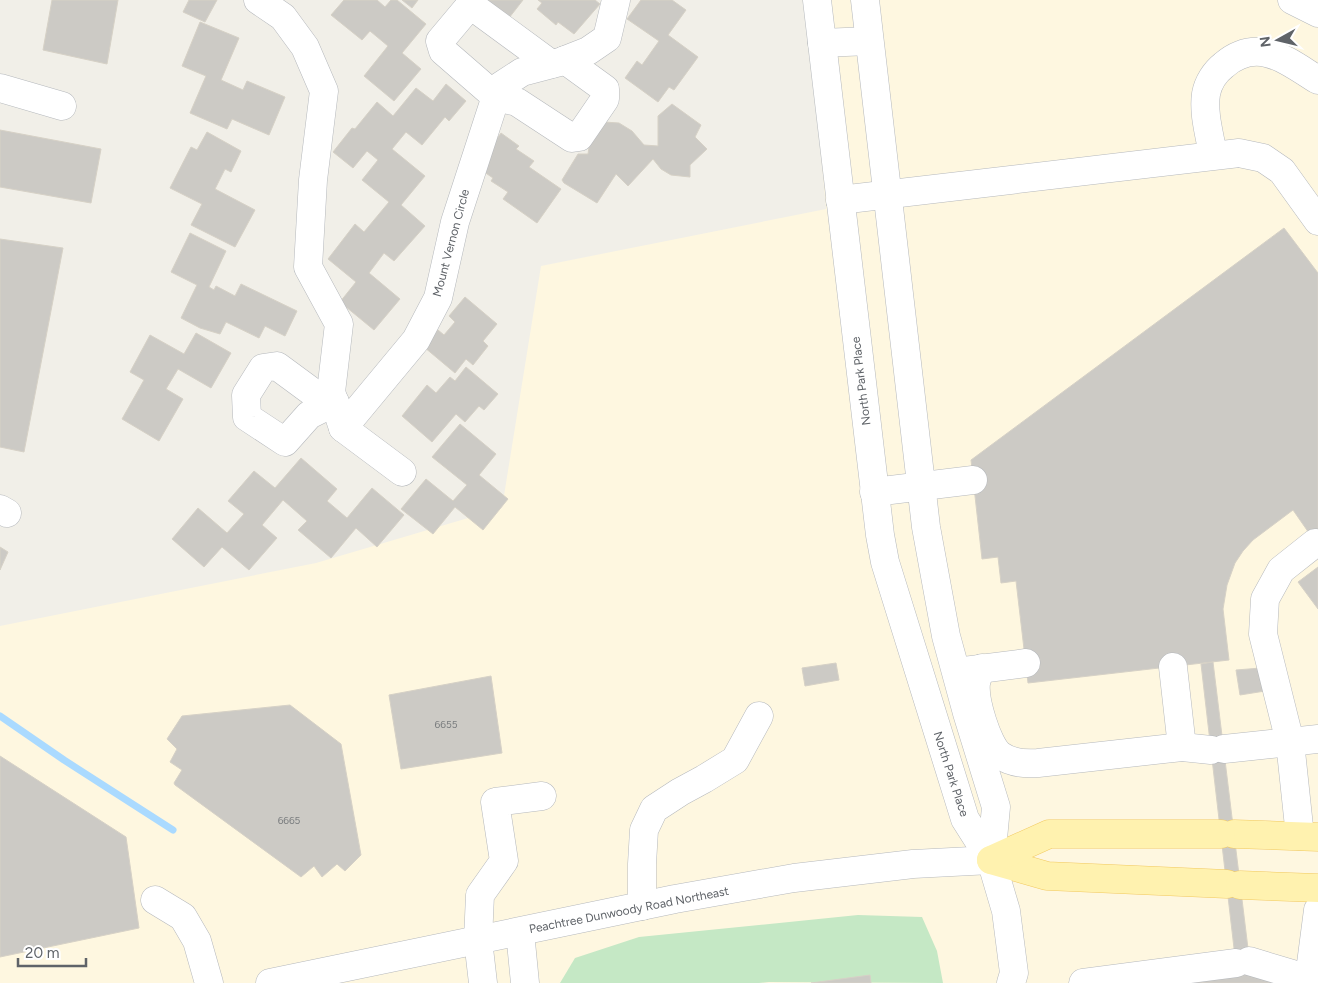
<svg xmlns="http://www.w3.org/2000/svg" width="1318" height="983" font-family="Figtree,sans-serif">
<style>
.commercial{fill:#fef7e0}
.green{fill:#c5e8c5}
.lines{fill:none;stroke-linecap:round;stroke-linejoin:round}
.stream{stroke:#aadaff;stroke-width:7}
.building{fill:#cccac5;stroke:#d6d1c6}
.minor-casing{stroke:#b5b8bc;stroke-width:29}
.major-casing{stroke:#f2c960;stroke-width:29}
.minor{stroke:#fff;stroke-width:28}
.major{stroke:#fff2af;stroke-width:28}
.labels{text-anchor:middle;stroke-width:5;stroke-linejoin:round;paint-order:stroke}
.number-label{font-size:10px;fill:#7a7d7f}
.street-label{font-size:12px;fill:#5f6368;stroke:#fff}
</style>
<rect width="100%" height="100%" fill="#f1efe8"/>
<polygon class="commercial" points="807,0 1318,0 1318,983 0,983 0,626 316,563 502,508 541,266 826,209"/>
<polygon class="green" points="858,915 922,917 937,951 943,983 769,982 759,983 560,983 575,958 639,937"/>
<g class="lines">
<polyline class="stream" points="0,716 64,760 173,830"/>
</g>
<g class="building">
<polygon points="52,0 118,0 107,64 43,50"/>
<polygon points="189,0 217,0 205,22 183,12"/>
<polygon points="344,0 377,0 385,7 391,0 397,0 426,24 402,53 421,69 394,101 364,76 388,46 370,31 362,40 331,15"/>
<polygon points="402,0 418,0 412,8"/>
<polygon points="487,0 523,0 509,18"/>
<polygon points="538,0 595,0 600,4 574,34 558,22 556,25 537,9 542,3"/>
<polygon points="641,0 672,0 686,10 668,35 698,57 674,90 669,87 658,102 625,78 637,61 642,65 659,41 627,19"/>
<polygon points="200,22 239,38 221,80 243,90 247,81 285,97 269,135 232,119 227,129 190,113 206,76 182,66"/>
<polygon points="446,84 466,101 449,121 445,117 422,145 406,132 392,149 425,176 401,205 425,226 394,261 384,253 369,273 400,299 374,330 340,302 356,282 328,259 355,224 364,232 389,202 362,180 378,160 367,151 353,168 333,152 352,128 355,129 377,102 393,116 416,88 433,101"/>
<polygon points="672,104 701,125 695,137 707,149 690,165 690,177 671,175 661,169 653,159 628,186 616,174 597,203 564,183 562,180 578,154 588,154 590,141 604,122 619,123 632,131 644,145 658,146 658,116"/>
<polygon points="0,130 101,149 91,203 0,187"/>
<polygon points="207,132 241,151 231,172 225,169 215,189 255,210 235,247 191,225 202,204 170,188 191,147 197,150"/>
<polygon points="501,133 519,146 516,149 534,161 529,167 561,189 537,223 503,199 508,192 491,181 493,178 477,167"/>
<polygon points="1284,228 1318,273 1318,546 1293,510 1253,540 1243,551 1235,563 1227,585 1223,609 1229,660 1028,683 1016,581 1001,583 998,557 982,559 971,460"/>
<polygon points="190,233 226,251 209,287 214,290 216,286 235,296 241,284 297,311 285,336 265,326 259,338 226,322 220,334 200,328 181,318 197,285 171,272"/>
<polygon points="0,239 63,248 24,452 0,447"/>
<polygon points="465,297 497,324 483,341 488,346 473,365 466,359 455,373 424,347 438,330 444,335 455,322 449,316"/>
<polygon points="196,333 231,353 211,388 178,369 166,389 183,399 159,441 122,419 144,380 130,372 150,335 184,354"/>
<polygon points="466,367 498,394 484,410 479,406 465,422 456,414 432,442 402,416 427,385 436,393 450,377 455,381"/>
<polygon points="460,424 496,454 479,475 508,499 483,530 455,507 433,534 401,509 426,479 453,501 467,485 432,457"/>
<polygon points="301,458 337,489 327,501 347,518 372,488 404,515 377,547 356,528 331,558 298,530 307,521 283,500 262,525 277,538 249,570 222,547 204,567 172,539 198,508 227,533 244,514 228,501 254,471 275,488"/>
<polygon points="0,547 8,552 0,570"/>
<polygon points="1318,567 1318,609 1298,582"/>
<polygon points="1213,662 1251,973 1237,974 1201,664"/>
<polygon points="836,663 839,680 805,686 802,668"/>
<polygon points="1261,668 1265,691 1240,695 1236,670"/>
<polygon points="491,676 502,753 401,769 389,695"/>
<polygon points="290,705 341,744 361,855 345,871 337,864 322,877 314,866 301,877 175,785 174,783 182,770 170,762 177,749 167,739 182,716"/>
<polygon points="0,756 126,837 139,928 0,957"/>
<polygon points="1251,973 1289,983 1161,983"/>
<polygon points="870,975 871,983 811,983"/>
</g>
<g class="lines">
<g class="minor-casing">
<g id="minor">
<polyline points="258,0 283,17 305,47 324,91 313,180 308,267 339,324 331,392 343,428 416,340 438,298 455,222 499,87 522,72 560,62 588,51 607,38 616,0"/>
<polyline points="817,0 880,535 885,562 965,819 991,860 1006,911 1014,973 1011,983"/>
<polyline points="865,0 926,527 946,636 967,713 996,807 991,860"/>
<polyline points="1292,0 1318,13"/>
<polyline points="822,43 869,41"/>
<polyline points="551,64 476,9 466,10 440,41 443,51 496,97 517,102 572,138 579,137 605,99 605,89 565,60"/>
<polyline points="0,88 62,106"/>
<path d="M1213 155C1210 136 1203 114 1206 94 1208 83 1215 72 1224 65 1258 36 1287 61 1318 80"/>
<polyline points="840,200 1239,153 1263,158 1282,171 1318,221"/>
<polyline points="330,405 277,366 263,368 246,395 247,417 285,442 309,415 335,402"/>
<polyline points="343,428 402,472"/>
<polyline points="874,492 973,480"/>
<polyline points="0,509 7,513"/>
<polyline points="1173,667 1182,747"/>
<path d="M982 668C979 673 977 677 976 683 974 699 987 745 1000 755 1011 763 1025 764 1038 763L1182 747 1211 750"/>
<polyline points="964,671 1026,663"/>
<polyline points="1224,749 1318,739"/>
<polyline points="1300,836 1290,742 1263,634 1265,599 1281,570 1315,543"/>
<polyline points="155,900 183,917 197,941 209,983"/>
<polyline points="642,906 642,864 644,830 654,809 680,792 704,779 735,760 759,716"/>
<polyline points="520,932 525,983"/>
<polyline points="1249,961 1309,979 1318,910"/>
<polyline points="270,983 675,899 794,878 913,864 991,860"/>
<polyline points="483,983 478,940 480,895 504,861 495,802 542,796"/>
<polyline points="1083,983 1236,963"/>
</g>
</g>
<g class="major-casing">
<g id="major">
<polyline points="1234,834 1318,837"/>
<polyline points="991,860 1047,876 1227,884"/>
<polyline points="991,860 1049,834 1221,834"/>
<polyline points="1240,885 1318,888"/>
</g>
</g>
<use href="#minor" class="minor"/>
<use href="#major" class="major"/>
</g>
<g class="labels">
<g class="number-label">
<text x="446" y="728">6655</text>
<text x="289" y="824">6665</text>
</g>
<g class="street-label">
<text transform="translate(451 243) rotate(-75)" y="4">Mount Vernon Circle</text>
<text transform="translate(861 381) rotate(-97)" y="4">North Park Place</text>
<text transform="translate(951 774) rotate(72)" y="4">North Park Place</text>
<text transform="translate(629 910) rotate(-11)" y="4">Peachtree Dunwoody Road Northeast</text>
</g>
</g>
<g transform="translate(1278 40) rotate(262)" stroke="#ffffff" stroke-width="4" paint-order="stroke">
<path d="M0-4L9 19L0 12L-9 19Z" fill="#5f6368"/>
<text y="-8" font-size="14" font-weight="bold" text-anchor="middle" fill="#5f6368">N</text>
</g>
<path d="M18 958v8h68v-8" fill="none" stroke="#5f6368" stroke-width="2.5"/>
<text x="25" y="958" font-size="15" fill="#5f6368" stroke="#ffffff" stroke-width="4" paint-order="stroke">20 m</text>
</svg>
